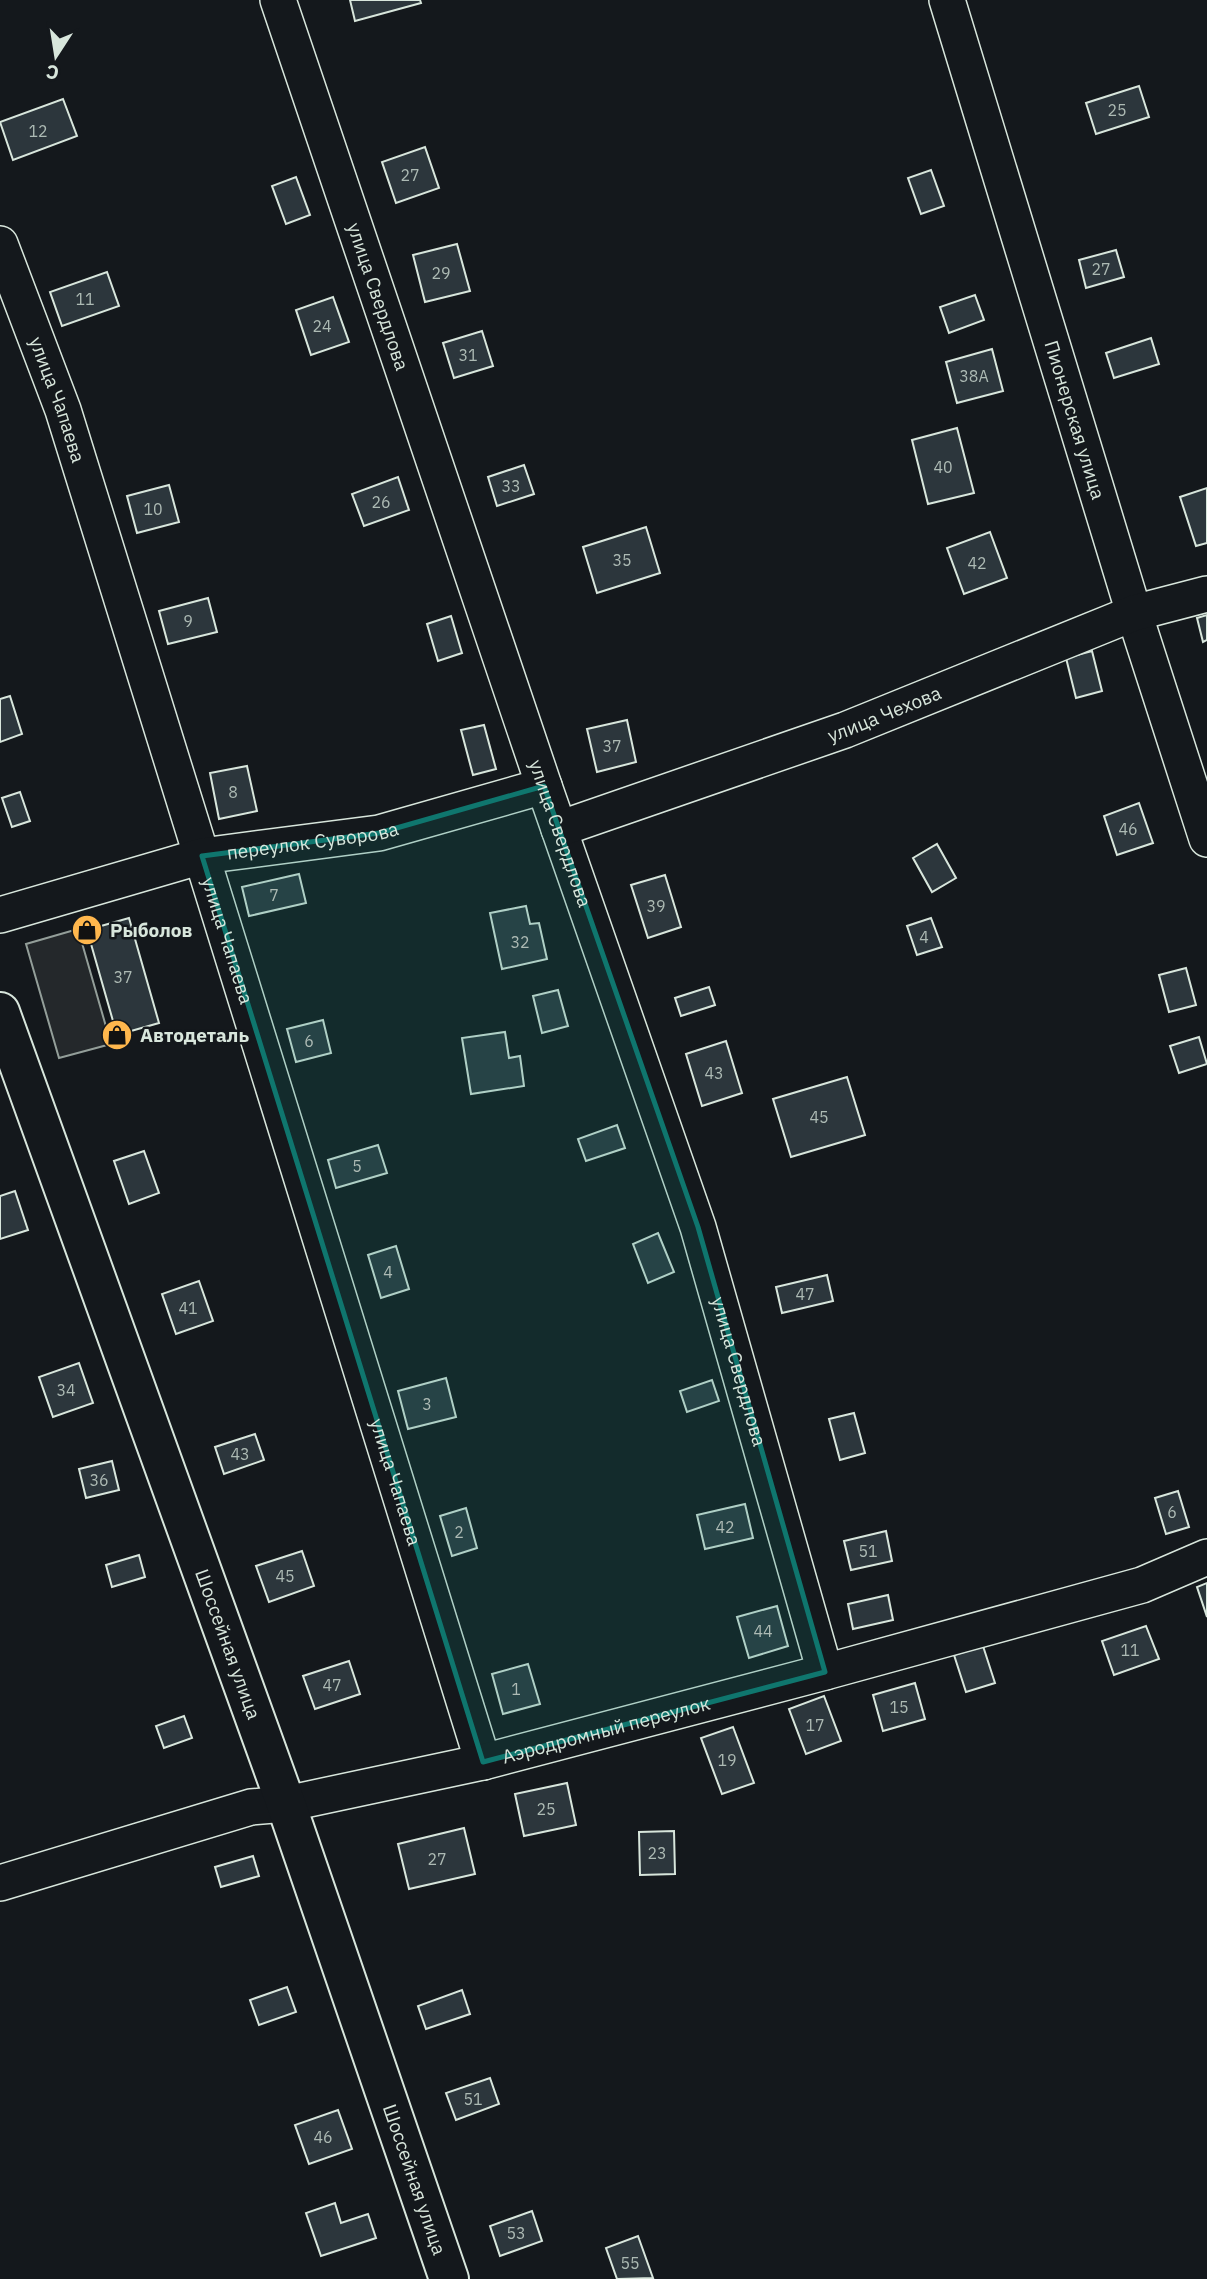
<svg xmlns="http://www.w3.org/2000/svg" width="1207" height="2279" font-family="'IBM Plex Sans',sans-serif">
<style>
.parking{fill:#24282b;stroke:#939e99;stroke-width:2}
.building{fill:#2c363c;stroke:#d8e6dc;stroke-width:2}
.lines{fill:none;stroke-linecap:round;stroke-linejoin:round}
.minor-casing{stroke:#d8e6dc;stroke-width:38}
.major-casing{stroke:#d8e6dc;stroke-width:42}
.minor{stroke:#14181c;stroke-width:35}
.major{stroke:#14181c;stroke-width:38}
.marked{fill:#0f766e;fill-opacity:0.2;stroke:#0f766e;stroke-width:5;stroke-linejoin:round}
.labels{text-anchor:middle;stroke-width:5;stroke-linejoin:round;paint-order:stroke}
.number-label{font-size:16px;fill:#adbab4}
.street-label{font-size:19px;fill:#d8e6dc;stroke:#14181c}
.poi-label{font-size:19px;font-weight:bold;fill:#d8e6dc;stroke:#14181c;text-anchor:start}
</style>
<rect width="100%" height="100%" fill="#14181c"/>
<polygon class="parking" points="78,929 111,1044 59,1058 26,944"/>
<g class="building">
<polygon points="350,0 420,0 421,3 355,21"/>
<polygon points="1139,86 1149,117 1096,134 1086,103"/>
<polygon points="63,99 77,136 13,160 0,122"/>
<polygon points="425,147 439,188 396,203 382,162"/>
<polygon points="931,170 944,206 921,214 908,178"/>
<polygon points="296,177 310,215 286,224 272,186"/>
<polygon points="457,244 470,291 425,302 413,255"/>
<polygon points="1116,250 1124,277 1086,288 1079,260"/>
<polygon points="107,272 119,306 62,326 50,292"/>
<polygon points="975,295 984,320 949,333 940,307"/>
<polygon points="333,297 349,342 311,355 296,310"/>
<polygon points="482,331 493,366 454,378 443,343"/>
<polygon points="1151,338 1159,364 1114,378 1106,353"/>
<polygon points="992,349 1003,391 957,403 946,362"/>
<polygon points="957,428 974,493 928,504 912,440"/>
<polygon points="524,465 534,494 497,506 488,477"/>
<polygon points="398,477 409,510 364,526 352,494"/>
<polygon points="169,485 179,522 137,533 127,496"/>
<polygon points="1207,488 1207,543 1196,546 1180,497"/>
<polygon points="646,527 660,573 597,593 583,547"/>
<polygon points="990,532 1007,578 964,594 947,548"/>
<polygon points="208,598 217,632 168,644 159,611"/>
<polygon points="1207,615 1207,640 1203,642 1197,618"/>
<polygon points="451,616 462,653 438,661 427,624"/>
<polygon points="1092,651 1102,691 1076,698 1066,658"/>
<polygon points="10,696 22,734 0,742 0,699"/>
<polygon points="627,720 636,762 597,772 587,729"/>
<polygon points="484,725 496,769 473,775 461,730"/>
<polygon points="247,766 257,811 219,819 210,773"/>
<polygon points="20,792 30,821 12,827 2,798"/>
<polygon points="1139,803 1153,843 1117,855 1104,816"/>
<polygon points="937,844 956,878 932,892 913,858"/>
<polygon points="299,874 306,903 249,916 242,887"/>
<polygon points="665,875 681,927 648,938 631,885"/>
<polygon points="526,906 530,924 539,923 547,959 502,969 490,913"/>
<polygon points="129,918 159,1023 117,1035 87,930"/>
<polygon points="931,918 942,947 917,955 907,926"/>
<polygon points="1186,968 1196,1005 1169,1012 1159,975"/>
<polygon points="709,987 715,1005 681,1016 675,998"/>
<polygon points="558,990 568,1026 542,1033 533,996"/>
<polygon points="323,1020 331,1053 296,1062 287,1029"/>
<polygon points="505,1032 509,1058 520,1056 524,1086 471,1094 462,1038"/>
<polygon points="1199,1037 1207,1064 1179,1073 1170,1046"/>
<polygon points="726,1041 742,1093 702,1106 686,1054"/>
<polygon points="847,1077 865,1135 791,1157 773,1099"/>
<polygon points="617,1125 625,1148 586,1161 578,1139"/>
<polygon points="378,1145 387,1173 336,1188 328,1160"/>
<polygon points="144,1151 159,1193 129,1204 114,1161"/>
<polygon points="15,1191 28,1230 0,1239 0,1196"/>
<polygon points="658,1233 674,1272 648,1283 633,1244"/>
<polygon points="396,1246 409,1289 381,1298 368,1255"/>
<polygon points="827,1275 833,1301 782,1313 776,1287"/>
<polygon points="199,1281 213,1321 176,1334 162,1294"/>
<polygon points="79,1363 93,1403 53,1417 39,1377"/>
<polygon points="446,1378 456,1417 408,1429 398,1391"/>
<polygon points="712,1380 719,1401 687,1412 680,1391"/>
<polygon points="854,1413 865,1453 840,1460 829,1419"/>
<polygon points="255,1434 264,1460 224,1474 215,1447"/>
<polygon points="112,1461 119,1490 86,1498 79,1469"/>
<polygon points="1178,1491 1189,1527 1166,1534 1155,1498"/>
<polygon points="745,1504 753,1538 705,1549 697,1515"/>
<polygon points="466,1508 477,1548 452,1556 440,1516"/>
<polygon points="886,1531 892,1561 851,1570 844,1541"/>
<polygon points="302,1551 314,1586 269,1602 256,1566"/>
<polygon points="139,1555 145,1577 112,1587 106,1565"/>
<polygon points="1207,1583 1207,1617 1197,1587"/>
<polygon points="888,1595 893,1620 853,1629 848,1604"/>
<polygon points="777,1606 788,1646 749,1658 737,1617"/>
<polygon points="1146,1626 1159,1659 1114,1675 1102,1641"/>
<polygon points="983,1646 995,1683 966,1692 954,1655"/>
<polygon points="349,1661 360,1694 315,1709 303,1676"/>
<polygon points="528,1664 540,1704 503,1714 492,1674"/>
<polygon points="915,1683 925,1719 883,1731 873,1695"/>
<polygon points="824,1696 841,1741 806,1754 789,1709"/>
<polygon points="184,1716 192,1738 164,1748 156,1726"/>
<polygon points="733,1727 754,1783 722,1794 701,1738"/>
<polygon points="567,1783 576,1825 524,1836 515,1794"/>
<polygon points="464,1828 475,1874 409,1889 398,1844"/>
<polygon points="674,1831 675,1874 640,1875 639,1832"/>
<polygon points="253,1856 259,1876 221,1887 215,1867"/>
<polygon points="287,1987 296,2012 259,2025 250,2000"/>
<polygon points="462,1990 470,2014 426,2029 418,2006"/>
<polygon points="490,2078 499,2104 456,2120 446,2093"/>
<polygon points="338,2110 352,2149 309,2164 295,2125"/>
<polygon points="335,2203 341,2223 368,2214 376,2238 321,2256 306,2213"/>
<polygon points="532,2211 542,2241 500,2256 490,2226"/>
<polygon points="638,2236 653,2278 617,2279 606,2248"/>
</g>
<g class="lines">
<g class="minor-casing">
<g id="minor">
<path id="s1" d="M278 0 544 786 698 1227 825 1672"/>
<path id="s2" d="M947 0 1134 613 1207 839"/>
<path id="s3" d="M0 244 63 410 483 1762"/>
<path id="s4" d="M559 829 845 730 1134 613 1207 594"/>
<path id="s5" d="M0 915 202 856 379 833 544 786"/>
<path id="s6" d="M0 1883 251 1807 286 1804 483 1762 825 1672 1142 1585 1207 1557"/>
</g>
</g>
<g class="major-casing">
<g id="major">
<path id="s7" d="M0 1012 286 1804 449 2279"/>
</g>
</g>
<use href="#minor" class="minor"/>
<use href="#major" class="major"/>
</g>
<path class="marked" d="M544 786 698 1227 825 1672 483 1762 202 856 379 833Z"/>
<defs>
<g id="shop-disc" transform="scale(1.575)"><circle r="9.5" fill="#ffb74d" stroke="#14181c"/><path d="M-5-2.5h2.3a2.7 3.5 0 0 1 5.4 0H5L5.5 6h-11ZM-1.5-2.5h3a1.5 2.3 0 0 0-3 0Z" fill="#111"/></g>
</defs>
<g fill-rule="evenodd">
<use href="#shop-disc" x="87" y="930"/>
<use href="#shop-disc" x="117" y="1035"/>
</g>
<g class="labels">
<g class="number-label">
<text x="1117" y="116">25</text>
<text x="38" y="137">12</text>
<text x="410" y="181">27</text>
<text x="1101" y="275">27</text>
<text x="441" y="279">29</text>
<text x="85" y="305">11</text>
<text x="322" y="332">24</text>
<text x="468" y="361">31</text>
<text x="974" y="382">38А</text>
<text x="943" y="473">40</text>
<text x="511" y="492">33</text>
<text x="381" y="508">26</text>
<text x="153" y="515">10</text>
<text x="622" y="566">35</text>
<text x="977" y="569">42</text>
<text x="188" y="627">9</text>
<text x="612" y="752">37</text>
<text x="233" y="798">8</text>
<text x="1128" y="835">46</text>
<text x="274" y="901">7</text>
<text x="656" y="912">39</text>
<text x="924" y="943">4</text>
<text x="520" y="948">32</text>
<text x="123" y="983">37</text>
<text x="309" y="1047">6</text>
<text x="714" y="1079">43</text>
<text x="819" y="1123">45</text>
<text x="357" y="1172">5</text>
<text x="388" y="1278">4</text>
<text x="805" y="1300">47</text>
<text x="188" y="1314">41</text>
<text x="66" y="1396">34</text>
<text x="427" y="1410">3</text>
<text x="240" y="1460">43</text>
<text x="99" y="1486">36</text>
<text x="1172" y="1518">6</text>
<text x="725" y="1533">42</text>
<text x="459" y="1538">2</text>
<text x="868" y="1557">51</text>
<text x="285" y="1582">45</text>
<text x="763" y="1637">44</text>
<text x="1130" y="1656">11</text>
<text x="332" y="1691">47</text>
<text x="516" y="1695">1</text>
<text x="899" y="1713">15</text>
<text x="815" y="1731">17</text>
<text x="727" y="1766">19</text>
<text x="546" y="1815">25</text>
<text x="657" y="1859">23</text>
<text x="437" y="1865">27</text>
<text x="473" y="2105">51</text>
<text x="323" y="2143">46</text>
<text x="516" y="2239">53</text>
<text x="630" y="2269">55</text>
</g>
<g class="street-label">
<text dy="7" stroke="none"><textPath href="#s1" startOffset="313">улица Свердлова</textPath></text>
<text dy="7" stroke="none"><textPath href="#s3" startOffset="166">улица Чапаева</textPath></text>
<text dy="7" stroke="none"><textPath href="#s2" startOffset="439">Пионерская улица</textPath></text>
<text dy="7" stroke="none"><textPath href="#s4" startOffset="345">улица Чехова</textPath></text>
<text dy="7" stroke="none"><textPath href="#s1" startOffset="880">улица Свердлова</textPath></text>
<text dy="7" stroke="none"><textPath href="#s5" startOffset="322">переулок Суворова</textPath></text>
<text dy="7" stroke="none"><textPath href="#s3" startOffset="733">улица Чапаева</textPath></text>
<text dy="7" stroke="none"><textPath href="#s1" startOffset="1447">улица Свердлова</textPath></text>
<text dy="7" stroke="none"><textPath href="#s3" startOffset="1300">улица Чапаева</textPath></text>
<text dy="7" stroke="none"><textPath href="#s7" startOffset="672">Шоссейная улица</textPath></text>
<text dy="7" stroke="none"><textPath href="#s6" startOffset="626">Аэродромный переулок</textPath></text>
<text dy="7" stroke="none"><textPath href="#s7" startOffset="1239">Шоссейная улица</textPath></text>
</g>
<g class="poi-label">
<text x="110" y="937">Рыболов</text>
<text x="140" y="1042">Автодеталь</text>
</g>
</g>
<g transform="translate(56 56) rotate(192)" stroke="#14181c" stroke-width="5" paint-order="stroke">
<path d="M0-5L12 26L0 18L-12 26Z" fill="#d8e6dc"/>
<text y="-10" font-size="19" font-weight="bold" text-anchor="middle" fill="#d8e6dc">С</text>
</g>
</svg>
